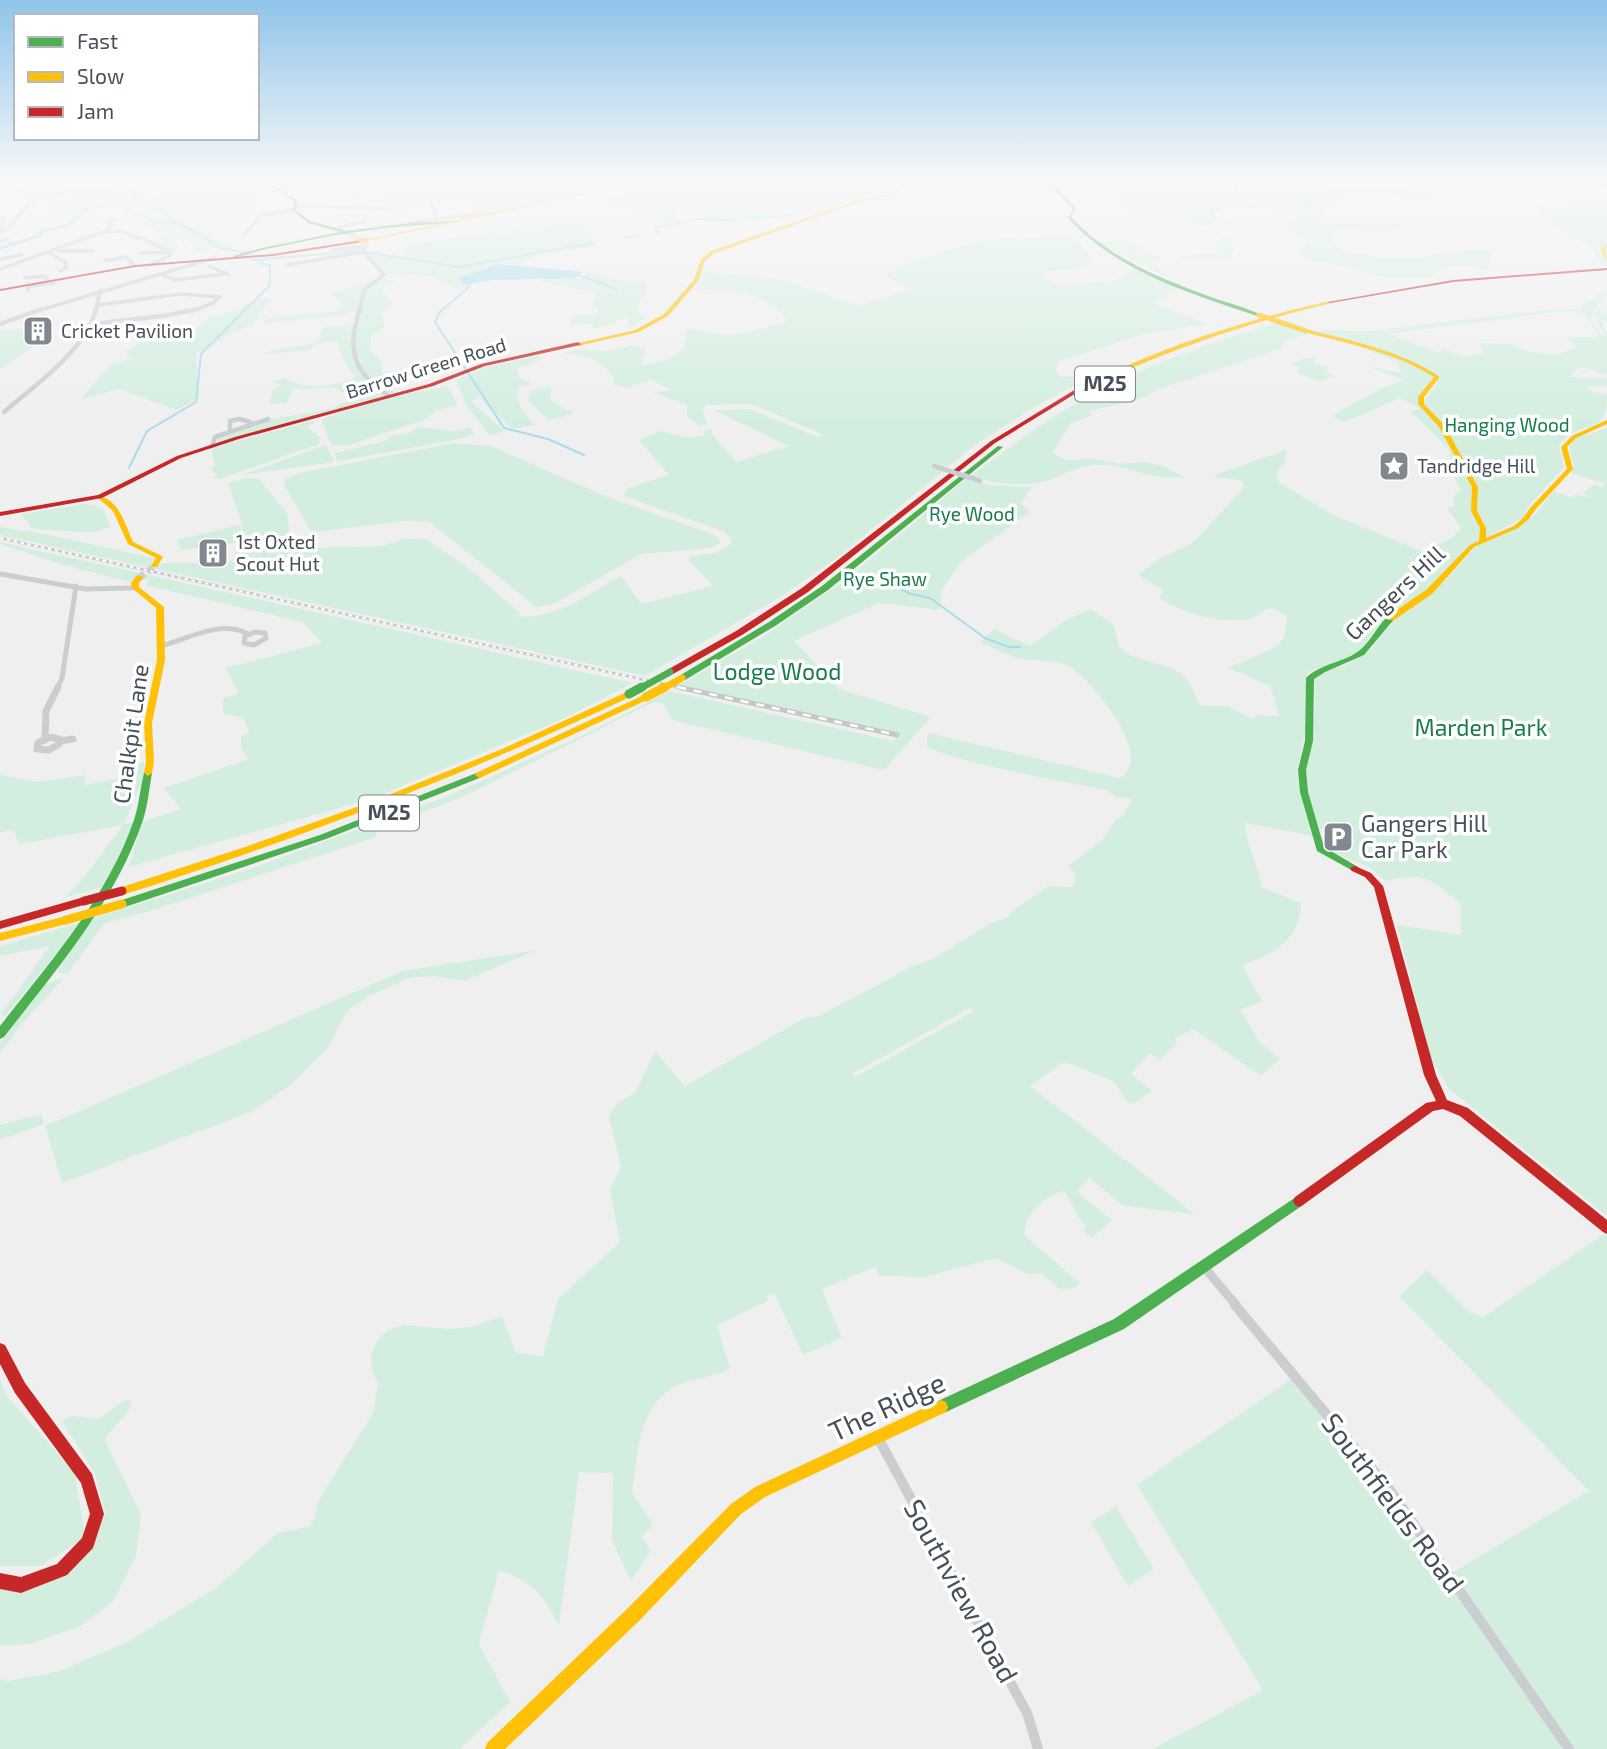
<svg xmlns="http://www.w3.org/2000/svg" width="1607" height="1749" font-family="'Exo 2',sans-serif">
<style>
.green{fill:#d3eedf;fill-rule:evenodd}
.water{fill:#a9dbec}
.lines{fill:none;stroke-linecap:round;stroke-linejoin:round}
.stream{stroke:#a9dbec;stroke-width:2}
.river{fill:#a9dbec;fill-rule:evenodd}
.secondary-tunnel{stroke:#cecfd1;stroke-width:7;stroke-dasharray:7 3.5;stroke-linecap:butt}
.street-far5{stroke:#cbced0;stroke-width:3.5}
.street-far4{stroke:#cbced0;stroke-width:4.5}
.street-far3{stroke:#cbced0;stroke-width:5}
.street-far2{stroke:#cbced0;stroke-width:7}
.street-far1{stroke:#cbced0;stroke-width:9}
.street{stroke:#cbced0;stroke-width:10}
.fast{fill:#4caf50;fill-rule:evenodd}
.slow{fill:#ffc107;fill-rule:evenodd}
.jam{fill:#c62828;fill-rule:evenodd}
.rail-far1-casing{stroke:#c6c7c9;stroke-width:2.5}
.rail-casing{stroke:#c6c7c9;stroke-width:5}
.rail-far1{stroke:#fff;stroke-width:2;stroke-dasharray:3.5;stroke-linecap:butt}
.rail{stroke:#fff;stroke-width:2.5;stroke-dasharray:8;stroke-linecap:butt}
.street-bridge-far1{stroke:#cbced0;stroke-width:4.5}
.street-bridge{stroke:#cbced0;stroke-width:5}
.fast-bridge-far1{stroke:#4caf50;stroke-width:7}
.fast-bridge{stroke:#4caf50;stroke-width:9}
.slow-bridge-far3{stroke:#ffc107;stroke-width:4.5}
.slow-bridge-far2{stroke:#ffc107;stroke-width:5}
.slow-bridge-far1{stroke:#ffc107;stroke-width:7}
.slow-bridge{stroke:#ffc107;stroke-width:9}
.jam-bridge{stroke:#c62828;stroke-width:9}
.labels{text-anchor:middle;stroke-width:7;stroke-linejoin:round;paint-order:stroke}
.far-poi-label{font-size:19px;fill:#46505b;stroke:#fff;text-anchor:start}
.far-street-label{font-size:19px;fill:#46505b;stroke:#fff}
.far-park-label{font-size:19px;fill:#177c4f;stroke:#fff}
.shield{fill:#fff;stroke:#7e848c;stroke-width:2}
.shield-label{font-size:21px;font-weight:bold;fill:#46505b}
.street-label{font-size:23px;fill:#46505b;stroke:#fff}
.park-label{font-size:23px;fill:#177c4f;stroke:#fff}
.poi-label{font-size:23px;fill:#46505b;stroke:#fff;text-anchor:start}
.near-street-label{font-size:28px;fill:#46505b;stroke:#fff}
</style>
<rect width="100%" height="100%" fill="#f0efef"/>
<g class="green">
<polygon points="56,180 119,180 106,185 111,184 108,188 135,196 135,198 90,206 73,217 55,216 58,213 55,214 43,209 47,203 75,195 82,188 55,190 46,182"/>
<polygon points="408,180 642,180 499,210 471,212 473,204 457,200 396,212 372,190 409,183"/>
<path d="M659 180H904V181L894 191C822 205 746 238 674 208L680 223 660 225 640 211 613 206 600 199 625 194 641 183Z"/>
<polygon points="913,180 1044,180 1048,186 909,189"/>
<path d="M1076 180H1289L1259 184 1274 192 1364 186 1425 190 1441 200 1357 195 1343 196 1318 218 1359 225 1457 222 1386 231 1342 229 1334 233 1331 240 1339 250 1380 257 1424 258 1448 251 1495 249 1487 270C1466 264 1449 260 1432 277H1380L1346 266 1306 260 1297 251 1308 243 1288 226 1290 216 1263 204 1251 208 1217 209 1213 213 1230 223 1189 226 1185 220 1160 219 1136 213 1101 187 1075 185Z"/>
<polygon points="257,181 274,186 279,192 257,196 261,206 243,209 254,216 217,220 176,213 173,216 185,221 191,228 210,230 213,237 234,248 215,248 198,254 188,239 174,241 180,248 173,251 152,240 165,235 140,223 158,216 152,210 123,211 149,198 136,189 155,194 166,190 164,186 185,182 187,185 171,191 182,192"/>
<polygon points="1569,201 1607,201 1607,266 1601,266 1594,250 1544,220 1536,204 1562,209 1571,208"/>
<polygon points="572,221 590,234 594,247 538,253 521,264 499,264 459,278 465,287 461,291 432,277 385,273 365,253 403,256 404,245 497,230 502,234 509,233 505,228 514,227 518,232"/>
<path d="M1074 235 1095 263C1077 271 1058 268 1040 274L1058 285 1108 282 1127 275 1122 271 1138 267 1180 287 1153 304 1207 324 1143 334 1060 361 1055 369 1060 377 1093 375 1026 412 975 445 838 557 782 596 645 676 0 535V527L39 533 154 558 156 560 151 565 158 566 162 563H223L232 560 241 542 181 550 177 540 240 525 242 535V524L228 483 246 478 259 479 287 513 291 545 300 548 382 546 403 539 424 538 466 566 521 614 515 616C555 621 588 594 621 576L641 604 713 586 688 559 690 556 716 553 731 544V538L723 531 623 496 628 488 669 475 639 440 661 431 688 438 705 435 703 431 712 429V434L736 462 789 446 713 410 750 409 817 437 811 440 824 435 757 406 745 404 706 405 702 410 707 424 700 426 687 416V405L653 392 672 390 651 380 626 388 614 385V377C600 360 585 355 564 353L576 350 611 351 633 345 646 349 641 366 672 358 684 349 687 329C699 329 709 333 721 334 743 336 767 327 788 321 761 287 735 293 695 289L703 271 787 281 858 306 909 290 884 275 905 264 980 240Z"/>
<polygon points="1225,236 1232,240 1235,246 1230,259 1181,260 1176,257 1218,253 1213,242"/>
<polygon points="1124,239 1162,260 1151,263 1160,268 1157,270 1167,274 1168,278 1096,242"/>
<polygon points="589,272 626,281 643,280 648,286 638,305 638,312 645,316 634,326 627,327 628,317 595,329 590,324 573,324 569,320 579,314 596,315 599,308 591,305 596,298 595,293 537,281 554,276 581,279"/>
<path d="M377 278 397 280 381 288 392 305 381 312 384 328 371 337V350L381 362 383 377 394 393 219 442 215 438 266 420 330 409 353 398 335 388 293 389 286 403 269 404 272 391 280 385 273 381 285 378C303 390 335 387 355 378L342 357 337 341 312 345V350L252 355 318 342 323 327 347 326 361 317 362 309 330 317 264 323 267 318 340 311 341 301 330 294Z"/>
<path d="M1604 293 1607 294C1593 311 1583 321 1605 337L1594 314 1607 299 1599 310 1607 315V321L1602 322 1607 335V374C1597 375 1588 364 1577 369 1574 371 1571 375 1568 377L1607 379V386L1586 387 1593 392 1607 395C1607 441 1577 417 1559 446L1564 467 1527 508 1524 517 1488 537H1485L1475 511 1478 500 1476 487 1453 442 1423 402 1437 383 1439 375 1391 354 1316 333 1320 330 1369 331 1556 309H1583L1579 305 1598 298 1595 295ZM1565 311 1584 313 1599 335 1596 337H1566L1577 347 1558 354H1547L1526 351 1512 344 1479 343 1484 354 1462 356 1443 348 1439 349 1443 351 1440 353 1387 334Z"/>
<polygon points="271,298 252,325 232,333 196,354 199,398 176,410 119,389 81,399 109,366 132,358 125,352 150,336 197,329 209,317 238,310 255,299"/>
<path d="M1277 323 1309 334 1283 342 1287 344 1280 346 1283 348 1162 388 1135 401 1088 411 1092 415 1071 423 1052 453 1067 460 1091 459 1121 464 1146 462 1165 467 1184 477C1150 481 1133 466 1103 465 1082 463 1065 475 1046 481 1022 488 994 483 970 476 1002 455 1030 430 1063 411 1129 371 1203 344 1277 323Z"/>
<polygon points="34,327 52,327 40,343 0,369 0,330 31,329"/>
<path d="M1326 338C1354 340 1413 359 1435 376L1417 401 1441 427 1473 486 1472 510 1482 527 1479 541 1469 546 1426 591 1380 623 1360 651 1336 663 1310 671 1306 676 1305 731 1297 773 1301 794 1312 827 1307 828 1314 836 1245 823 1247 837 1263 888 1301 903C1300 941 1274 954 1242 965L1262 1001 1240 1010 1260 1043 1280 1059 1261 1076 1193 1029 1174 1039 1178 1043 1159 1060 1150 1053 1131 1074 1152 1091 1133 1104 1127 1101 1113 1081 1064 1062 1030 1086 1195 1214 1124 1206 1089 1178 1077 1192 1112 1220 1092 1238 1083 1231 1087 1226 1080 1220 1064 1190C1045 1198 1023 1213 1025 1236L1080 1283 1074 1288 1060 1289 1041 1274H1028L995 1258 925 1277 879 1276 875 1267 822 1289 842 1338 803 1355 774 1293 766 1296 768 1301 717 1325 730 1369C712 1377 690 1379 673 1388 637 1409 638 1456 632 1492L653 1525 641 1537 651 1551 631 1581 612 1540 613 1473 579 1472 559 1626C543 1594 533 1582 499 1570L479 1644 510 1702 460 1749H0V1679L8 1681 60 1671 129 1641 216 1588 278 1533 311 1526 320 1498 373 1413 378 1383 372 1371 371 1355 377 1341 388 1330 403 1325 448 1329 472 1327 502 1316 516 1353 543 1356 558 1299 620 1242 610 1189 621 1167 609 1116 617 1103 635 1093 655 1051 685 1086 803 1019 819 1016 911 967 933 959 991 923 1007 918 1012 911 1048 886 1072 887 1077 876 1068 866 1102 840 1117 818 1123 816 1132 799 1116 797 1107 790C1078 784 942 760 927 746L928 733 1120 778C1156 756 1092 683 1072 668 1060 659 1034 662 1019 658 1005 655 992 647 979 642L994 629 1030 646 1066 620 1090 609 1114 625 1119 646 1125 652C1143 663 1169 663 1184 676 1193 685 1194 696 1201 706H1227L1253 719 1256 715 1279 716 1270 686 1227 667C1236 665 1280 648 1283 639 1286 633 1286 623 1287 616 1265 603 1268 610 1249 620 1219 623 1187 615 1161 599L1159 597 1164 591 1138 575 1162 557 1187 546 1196 540 1244 487 1243 481 1212 476 1286 450 1285 463 1275 474 1280 483 1335 516 1436 557 1435 545 1452 538 1461 528 1447 508 1455 506 1453 502 1454 495 1461 490 1451 470 1449 449 1409 410H1419L1417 406 1399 398 1345 422 1334 418 1335 414 1382 388 1404 380 1367 366 1404 374 1400 371 1398 363 1356 345ZM970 1008 974 1011 855 1077 852 1074Z"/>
<polygon points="539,356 543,359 517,369 519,378 532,384 520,387 517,394 521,409 535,425 512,429 478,396 472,402 504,431 489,435 466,404 456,380 490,366"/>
<polygon points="1318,357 1312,362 1328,368 1325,372 1335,376 1319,382 1298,373 1301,367 1290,364 1305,358"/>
<polygon points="447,386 458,405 435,411 426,419 349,445 334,446 328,439 322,419 386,398"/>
<polygon points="552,387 550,399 566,410 573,411 572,414 549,420 528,401 531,390"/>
<polygon points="312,421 315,423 306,426 320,437 319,444 220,479 211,478 218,475 210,469 215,465 211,448"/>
<polygon points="419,427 454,431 471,427 474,434 465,438 340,461 336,458 335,453 386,441 389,436 408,434"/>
<path d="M1607 428V1216L1449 1089 1431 1059 1397 925 1461 935V904C1427 877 1428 872 1385 881L1369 867 1330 851 1351 848 1355 840 1341 831 1315 828 1304 771 1315 711 1314 677 1319 672 1346 665 1363 655 1373 647 1386 624 1446 580 1475 547 1519 527 1535 515 1553 491 1573 498 1575 495 1592 497 1583 493 1594 485 1603 487 1606 484 1571 473 1574 465 1569 447 1576 438Z"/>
<polygon points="455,443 491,446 605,496 709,533 718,537 720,543 710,548 641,554 552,605 537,607 429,522 405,521 315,532 310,530 284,485 285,480 299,473"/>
<polygon points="326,445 334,462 242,475"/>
<polygon points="967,478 987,485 1032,487 1021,503 1030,512 962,561 942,589 940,610 879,603 794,641 839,689 931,717 884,770 672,720 663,703 654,702 471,793 376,832 376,837 157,909 105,923 68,973 59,973 58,966 91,919 256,867 450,795 592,731 669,691 894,741 898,734 679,685 764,636 848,578"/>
<polygon points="86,504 103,508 110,527 91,533 38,529 32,528 21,514"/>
<polygon points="0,542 633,683 563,719 371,799 129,867 142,822 181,809 164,788 249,759 241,749 241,737 249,732 243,718 223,713 223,698 239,694 226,668 322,643 302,622 145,585 149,580 135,577 131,582 64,565 0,544"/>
<polygon points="144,761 145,773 124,824 134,822 105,886 66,897 86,875 123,825 20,844 13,830 0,832 0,775 35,782 86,775 85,785 126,777 126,770"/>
<polygon points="82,922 5,1016 0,1015 50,946 0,956 0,946"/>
<polygon points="537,950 464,981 434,976 410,978 371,995 347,1011 328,1048 289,1086 251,1112 62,1183 45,1126 403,971"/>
<polygon points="64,978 21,1025 0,1053 0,1043 44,985"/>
<polygon points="41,1114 44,1124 0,1140 0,1125"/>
<polygon points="1607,1232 1607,1749 1153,1749 1263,1690 1137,1485 1291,1379 1371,1473 1445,1577 1589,1491 1399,1296 1427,1270 1469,1312 1483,1317"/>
<polygon points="0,1379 7,1396 75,1474 85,1537 41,1566 0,1566"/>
<path d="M129 1400 131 1403C128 1419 111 1425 105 1440L141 1515 136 1556 114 1600 81 1626 29 1644 0 1646V1589C49 1598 95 1559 105 1512L95 1474 62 1421 71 1416 99 1419 123 1401Z"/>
<polygon points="1116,1507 1154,1569 1128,1586 1091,1522"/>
</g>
<g class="water">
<polygon points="1362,187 1434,194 1428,196 1365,191 1335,193 1308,206 1292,196"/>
<polygon points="499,264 583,272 575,278 493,280 464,285 459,278"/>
</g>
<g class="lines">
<g class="stream">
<polyline points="1237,180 1242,182 1237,185"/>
<polyline points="1236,186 1238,199 1254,207"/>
<polyline points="150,198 166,216 208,239 219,248 238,251"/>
<polyline points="126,210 163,224 179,222"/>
<polyline points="1212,211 1239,200"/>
<polyline points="748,220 793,215"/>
<polyline points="1207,224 1215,219 1209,211"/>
<polyline points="656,232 659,232 656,228 698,219 739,221"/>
<polyline points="625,238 639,235"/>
<polyline points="366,252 459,267 594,243"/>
<polyline points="252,260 360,251"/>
<polyline points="579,275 616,289"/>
<polyline points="470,286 440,312 435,322 504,428 548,439 584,455"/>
<polyline points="129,468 147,431 196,402 201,354 270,285 270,265 259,263 264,260"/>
<polyline points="867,573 911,594 930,598 985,638 1009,647 1020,647"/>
</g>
<g class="river">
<polygon points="118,180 126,180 114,187 121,188 121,190 105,188"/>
<polygon points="128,189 132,189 143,196 138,200 89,209 70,226 45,232 41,237 0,250 0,246 37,235 41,230 66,224 85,207 136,196 128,191"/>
</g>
<polyline class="secondary-tunnel" points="139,578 155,566"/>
<g class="street-far5">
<polygon points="294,180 296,181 292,181"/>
<polyline points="0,181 27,194 33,200 9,227 0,232"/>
<polyline points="579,187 583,192"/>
<polyline points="279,189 348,180"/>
<polyline points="27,194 131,188 192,180"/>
<polyline points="351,194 364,207"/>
<polyline points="33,200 59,195"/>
<polyline points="297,205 389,209"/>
<polyline points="432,205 437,217"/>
<polyline points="0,218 5,219 0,230"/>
<polyline points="411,223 488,212"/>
<polyline points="334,229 365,221"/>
<polyline points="103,232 112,226 107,222 115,219"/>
<polyline points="346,232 366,242 364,252"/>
<polyline points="243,235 262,215 294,209"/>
<polyline points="142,238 171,252"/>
<polyline points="0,241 8,240"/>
<polyline points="332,250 366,247"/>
<polyline points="58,251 92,251"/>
<polyline points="50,253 66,263 66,268 60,271"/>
<polyline points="141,253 171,252"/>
<polyline points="241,253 251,252"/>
<polyline points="0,259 22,255"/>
<polyline points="105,261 126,257 135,266"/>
<polyline points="152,264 169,256 171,252"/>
<polyline points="287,265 364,252"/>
<polyline points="209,266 229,275"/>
<polyline points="0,269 103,232 120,231 139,238"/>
<polyline points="162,275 176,280 224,274"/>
<polyline points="25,278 45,276 49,282"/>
<polyline points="28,290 29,286 55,283 54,281"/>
<polyline points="98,305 181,294 220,297 213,303 192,311"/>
<polyline points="37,311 214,258"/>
<polyline points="96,311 100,290"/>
<polyline points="359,311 364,290 384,275 364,252"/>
</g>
<g class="street-far4">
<path d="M360 309C346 350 353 372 389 396"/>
<polyline points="0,324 42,309"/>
<polyline points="93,324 162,316 199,309"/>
<path d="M4 412C34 386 88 348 96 309"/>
<polyline points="230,431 230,421 239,419 250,422"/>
<polyline points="212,446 215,437 268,419"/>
</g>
<g class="street-far3">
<polyline points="969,477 980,481"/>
<polyline points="0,574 86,589 136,588"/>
<polygon points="255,632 265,633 266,638 254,645 244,643 245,636"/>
<path d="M161 646C188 639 221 619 248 634"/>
<polyline points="57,689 62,678 76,586"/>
</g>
<g class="street-far2">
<polygon points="50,737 59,739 59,744 49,750 37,749 38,743"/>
<polyline points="45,738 46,711 58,687"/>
<polyline points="60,741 73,739"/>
</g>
<polyline class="street-far1" points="1204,1267 1237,1306"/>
<g class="street">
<polyline points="1235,1305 1390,1490 1569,1749"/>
<polyline points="877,1436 1027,1713 1038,1749"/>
</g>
<g class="fast">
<polygon points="261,180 266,180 297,200 296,210 310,221 346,231 409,223 458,221 460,222 384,228 335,235 262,250 234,258 234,256 262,248 340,232 308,223 292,210 294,201"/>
<path d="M1045 180H1049L1076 208 1071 217C1109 258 1159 278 1211 297 1227 303 1246 307 1261 315L1257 316C1190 293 1117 272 1068 218L1073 209Z"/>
<polygon points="1568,180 1607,185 1607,187 1570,181"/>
<polygon points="998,446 1003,447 828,590 775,626 685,680 679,680 679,676 769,622 822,586"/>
<path d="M1388 616H1394L1395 618 1364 655 1325 672 1314 679 1313 741 1306 770 1308 792 1324 847 1358 867 1360 869 1358 871 1355 872 1317 851 1300 792 1298 770 1305 741 1306 678C1321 663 1344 663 1360 650 1371 641 1377 626 1388 616Z"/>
<path d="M148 770 152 773C149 789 148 805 143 820 115 902 56 970 4 1037L0 1039V1026C50 962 107 898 134 820 139 805 140 789 144 773Z"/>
<polygon points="479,772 482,773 483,775 482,777 326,839 122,908 119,907 117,904 119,901 320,835"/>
<polygon points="1299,1195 1303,1197 1305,1201 1303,1205 1124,1329 946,1412 941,1414 936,1412 934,1407 936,1402 1114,1319"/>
</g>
<g class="slow">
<polygon points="644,180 652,180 367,241 365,240"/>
<polygon points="904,180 908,180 902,191 896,195 857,203 715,253 705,261 698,281 668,316 639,332 578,346 575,344 635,330 664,314 694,280 701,259 711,251 855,201 894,193 899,189"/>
<polygon points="1600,180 1604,180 1607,183 1607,186"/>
<polygon points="1607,245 1605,249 1607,261 1605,260 1601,248"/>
<path d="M1330 301 1332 303C1245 323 1164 352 1083 389L1078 388C1094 378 1115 371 1133 363 1196 336 1262 316 1330 301Z"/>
<path d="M1306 329C1352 341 1398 350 1439 376V378L1424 397V404L1445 426 1478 487 1477 511 1486 528V538L1514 526 1524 517 1530 508 1567 469 1561 447 1572 436 1607 420V424L1576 438 1567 447 1573 469 1535 510 1529 519 1518 528 1474 547 1432 594 1394 620H1388V616L1426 590 1470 545 1479 541 1480 528 1471 511 1472 487 1439 427 1418 404V397L1434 377C1394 352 1349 344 1304 332V330Z"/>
<path d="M98 496C119 499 125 524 133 542L162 556 163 557 157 567H153L151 566 156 558 128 544 113 511 98 498Z"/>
<polygon points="136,576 142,576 143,578 139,583 139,587 164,607 165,660 152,723 154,762 152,773 148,776 144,773 146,762 144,723 157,660 156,608 132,588 131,583"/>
<path d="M629 691 633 694 632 696C467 774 297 840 122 895L119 894 117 891 119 888 248 846 376 800 502 749Z"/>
<polygon points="646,694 649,695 649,699 482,777 479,778 475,775 476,773"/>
<polygon points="66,916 70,917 71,920 70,923 0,941 0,933"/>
<polygon points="941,1400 946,1402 948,1407 946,1412 765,1497 741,1514 640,1620 505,1749 485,1749 487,1743 628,1608 731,1504 755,1487"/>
</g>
<g class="jam">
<polygon points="361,240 363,242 273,256 135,267 0,291 0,289 135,265 273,254"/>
<polygon points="1607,268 1607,270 1453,282 1330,303 1328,302 1453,280"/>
<polygon points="578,342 581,344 580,345 485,366 433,386 239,439 181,458 102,498 0,516 0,512 98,495 177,456 235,437 429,384 481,364"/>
<polygon points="1081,386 1083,387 1083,389 995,443 808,592 742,635 673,674 667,674 667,670 736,631 802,588 991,441"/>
<polygon points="1355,866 1371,873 1383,886 1436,1075 1447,1100 1468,1108 1607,1220 1607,1234 1603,1232 1460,1116 1443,1109 1433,1111 1303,1205 1299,1207 1295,1205 1293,1201 1295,1197 1426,1103 1436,1101 1424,1075 1374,887 1365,877 1352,871 1350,869 1352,867"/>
<polygon points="84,897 87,898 89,901 87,904 0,929 0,921"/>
<polygon points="0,1343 5,1345 25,1383 92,1474 104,1514 93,1548 67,1575 21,1593 0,1589 0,1573 21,1577 57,1564 82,1538 90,1514 81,1483 15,1393 0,1364"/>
</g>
<g class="rail-far1-casing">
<polyline id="rail-far1" points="0,538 686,689"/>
</g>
<g class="rail-casing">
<polyline id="rail" points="678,687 897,735"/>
</g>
<use href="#rail-far1" class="rail-far1"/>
<use href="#rail" class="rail"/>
<polyline class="street-bridge-far1" points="934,466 968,477"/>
<polyline class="street-bridge" points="962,475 969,477"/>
<polyline class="fast-bridge-far1" points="639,689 670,672"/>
<polyline class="fast-bridge" points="629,694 642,687"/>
<polyline class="slow-bridge-far3" points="361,241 367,240"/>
<polyline class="slow-bridge-far2" points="1259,315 1306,331"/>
<polyline class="slow-bridge-far1" points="662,689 682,678"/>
<g class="slow-bridge">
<polyline points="646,697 665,687"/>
<polyline points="66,920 122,904"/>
</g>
<polyline class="jam-bridge" points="84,901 122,891"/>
</g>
<linearGradient id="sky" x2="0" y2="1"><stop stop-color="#8fc4ea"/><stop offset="0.42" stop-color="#f8f8f8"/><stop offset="1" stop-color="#f8f8f8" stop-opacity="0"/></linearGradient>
<rect width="1607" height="425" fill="url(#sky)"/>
<defs>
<g id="building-square" transform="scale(1.575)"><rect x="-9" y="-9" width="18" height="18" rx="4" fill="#82888f" stroke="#fff"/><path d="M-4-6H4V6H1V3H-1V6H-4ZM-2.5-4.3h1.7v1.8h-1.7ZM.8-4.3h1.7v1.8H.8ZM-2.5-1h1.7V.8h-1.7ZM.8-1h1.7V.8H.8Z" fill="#fff"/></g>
<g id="sight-square" transform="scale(1.575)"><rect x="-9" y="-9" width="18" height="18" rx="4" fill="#82888f" stroke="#fff"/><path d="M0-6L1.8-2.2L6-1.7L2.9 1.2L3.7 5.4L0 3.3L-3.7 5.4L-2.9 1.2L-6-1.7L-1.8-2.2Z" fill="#fff"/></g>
<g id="parking-square" transform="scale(1.575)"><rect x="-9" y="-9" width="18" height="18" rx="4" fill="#82888f" stroke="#fff"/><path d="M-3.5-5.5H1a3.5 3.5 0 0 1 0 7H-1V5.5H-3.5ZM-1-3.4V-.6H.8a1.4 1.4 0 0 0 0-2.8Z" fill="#fff"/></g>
</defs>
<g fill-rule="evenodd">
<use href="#building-square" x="38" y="331"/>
<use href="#sight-square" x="1394" y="466"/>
<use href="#building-square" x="213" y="553"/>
<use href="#parking-square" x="1338" y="837"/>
</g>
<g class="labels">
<g class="far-poi-label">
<text x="61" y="338">Cricket Pavilion</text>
<text x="1417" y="473">Tandridge Hill</text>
<text x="236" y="549">1st Oxted<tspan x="236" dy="22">Scout Hut</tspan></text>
</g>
<g class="far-street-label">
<text transform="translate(426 368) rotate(-17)" y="7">Barrow Green Road</text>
</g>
<g class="far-park-label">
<text x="1507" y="432">Hanging Wood</text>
<text x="972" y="521">Rye Wood</text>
<text x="885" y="586">Rye Shaw</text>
</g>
<g class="shield">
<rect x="1075" y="366.5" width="60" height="35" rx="5"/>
<rect x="359" y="795.5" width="60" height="35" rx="5"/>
</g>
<g class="shield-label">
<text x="1105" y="391">M25</text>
<text x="389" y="820">M25</text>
</g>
<g class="street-label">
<text transform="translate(1395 593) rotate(-43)" y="8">Gangers Hill</text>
<text transform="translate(131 734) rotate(-82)" y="8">Chalkpit Lane</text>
</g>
<g class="park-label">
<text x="777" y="680">Lodge Wood</text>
<text x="1481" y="736">Marden Park</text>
</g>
<g class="poi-label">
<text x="1361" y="832">Gangers Hill<tspan x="1361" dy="26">Car Park</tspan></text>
</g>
<g class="near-street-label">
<text transform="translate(887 1407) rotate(-25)" y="10">The Ridge</text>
<text transform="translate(1393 1503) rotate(53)" y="10">Southfields Road</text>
<text transform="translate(961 1591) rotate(61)" y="10">Southview Road</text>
</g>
</g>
<rect x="14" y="14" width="245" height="126" fill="#ffffff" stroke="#b5b9bd" stroke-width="2"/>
<rect x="28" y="37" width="35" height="10" fill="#4caf50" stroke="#b5b9bd" stroke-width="2"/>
<text x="77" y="49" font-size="21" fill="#46505b">Fast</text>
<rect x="28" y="72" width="35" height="10" fill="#ffc107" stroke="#b5b9bd" stroke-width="2"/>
<text x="77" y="84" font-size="21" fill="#46505b">Slow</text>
<rect x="28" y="107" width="35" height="10" fill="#c62828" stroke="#b5b9bd" stroke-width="2"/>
<text x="77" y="119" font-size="21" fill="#46505b">Jam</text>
</svg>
